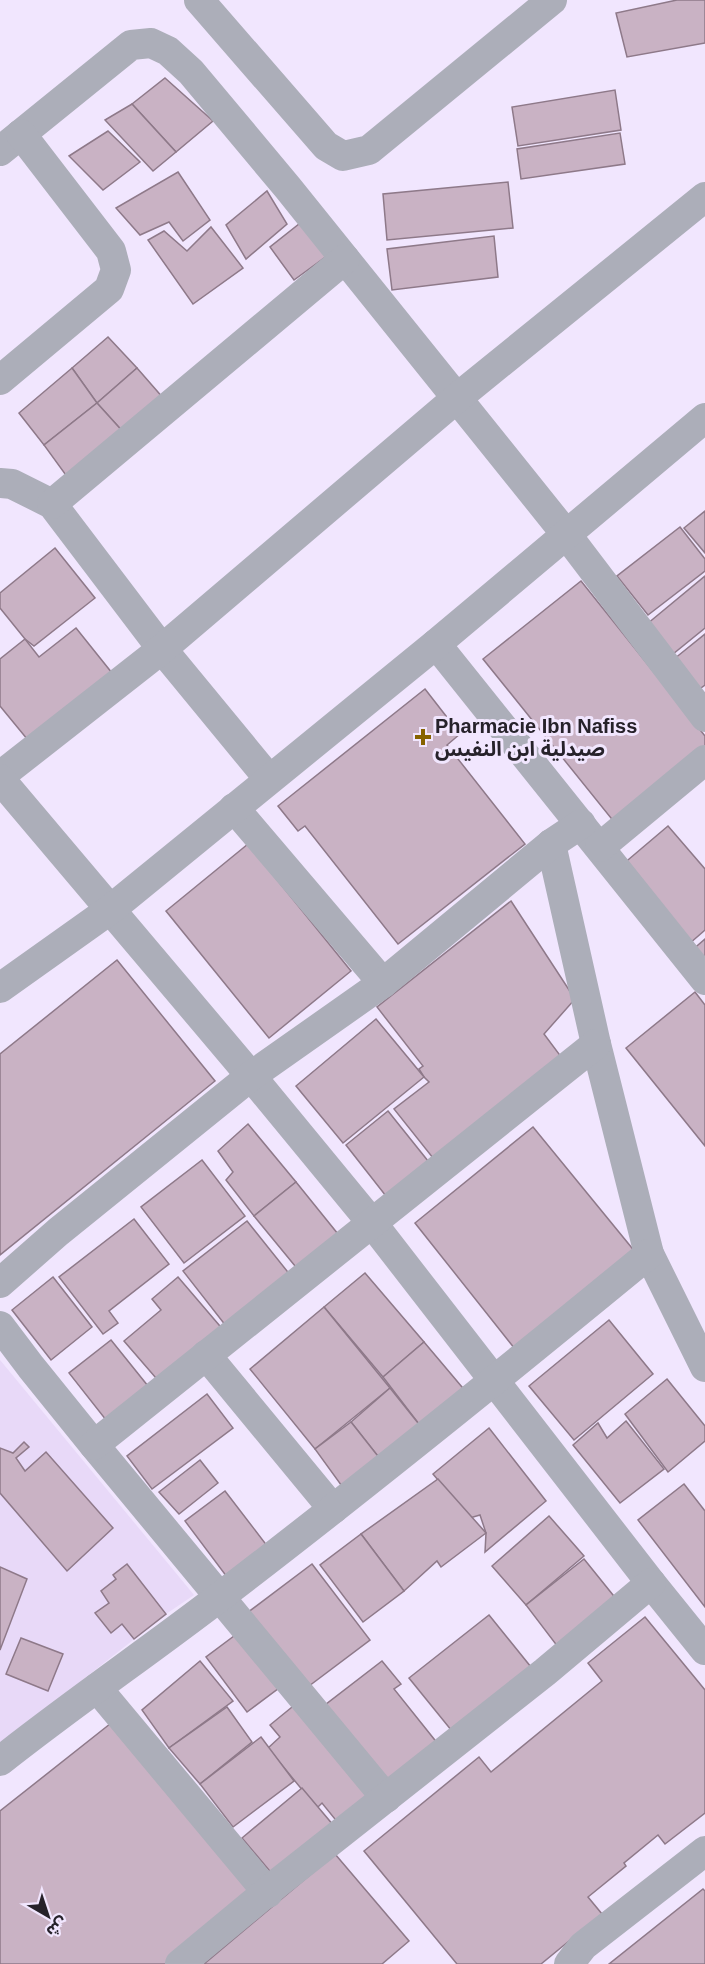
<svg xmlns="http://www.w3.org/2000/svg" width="705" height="1964" font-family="Helvetica,'Noto Sans Arabic',sans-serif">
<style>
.built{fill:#e8d9f8}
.building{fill:#c9b2c4;stroke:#8e7989;stroke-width:1.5}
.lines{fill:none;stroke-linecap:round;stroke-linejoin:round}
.street{stroke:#acaeb9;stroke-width:30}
.poi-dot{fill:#866300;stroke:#f1e6fe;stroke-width:2}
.labels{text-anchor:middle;stroke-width:6;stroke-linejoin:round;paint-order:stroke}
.poi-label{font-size:20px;font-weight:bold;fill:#26222a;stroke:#f1e6fe;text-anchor:start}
</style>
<rect width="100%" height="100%" fill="#f1e6fe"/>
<polygon class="built" points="0,1360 194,1595 166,1614 0,1745"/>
<g class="building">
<polygon points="677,0 705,0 705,43 627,57 616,13"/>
<polygon points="165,78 213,121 176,152 132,104"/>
<polygon points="615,90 621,130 518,146 512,107"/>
<polygon points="132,104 176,152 153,171 105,120"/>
<polygon points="108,131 140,162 103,190 69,156"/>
<polygon points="620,133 625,164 521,179 517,149"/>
<polygon points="178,172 210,220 183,241 169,222 140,235 116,208"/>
<polygon points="508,182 513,228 387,240 383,194"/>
<polygon points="267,191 287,224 246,259 226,225"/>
<polygon points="304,220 331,253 294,280 270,247"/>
<polygon points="211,227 243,268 193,304 148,240 164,231 187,251"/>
<polygon points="494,236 498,277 392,290 387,249"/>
<polygon points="108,337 137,368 97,403 72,368"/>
<polygon points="72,368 97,403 44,445 19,413"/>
<polygon points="137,368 164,399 125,434 97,403"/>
<polygon points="97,403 125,434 68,478 44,445"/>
<polygon points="705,511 705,553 684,528"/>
<polygon points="680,527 705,559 705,571 648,615 617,576"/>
<polygon points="55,548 95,598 34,646 25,639 0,608 0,593"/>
<polygon points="705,576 705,628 673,654 647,624"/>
<polygon points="581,581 705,736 705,755 619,828 483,659"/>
<polygon points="76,628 116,678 32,745 0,706 0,659 25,639 39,657"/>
<polygon points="705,634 705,685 698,690 674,659"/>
<polygon points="425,689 460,734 447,745 525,844 398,944 305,826 298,831 278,806"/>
<polygon points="668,826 705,869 705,930 689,944 622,865"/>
<polygon points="248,844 351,971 269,1038 166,911"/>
<polygon points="511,901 575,999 544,1034 565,1062 437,1163 394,1109 429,1082 424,1077 419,1069 423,1066 377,1007"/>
<polygon points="705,939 705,968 691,951"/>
<polygon points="117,960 215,1081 0,1255 0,1054"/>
<polygon points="695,992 705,1005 705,1146 626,1048"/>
<polygon points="376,1019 424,1077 343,1143 296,1086"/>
<polygon points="388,1111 436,1171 393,1205 346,1145"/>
<polygon points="248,1124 296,1182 254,1216 226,1180 233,1172 218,1151"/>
<polygon points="533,1127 636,1253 515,1349 415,1223"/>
<polygon points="202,1160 245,1216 184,1263 141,1207"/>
<polygon points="296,1182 342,1239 300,1272 254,1216"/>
<polygon points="134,1219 169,1264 109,1311 118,1323 103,1334 59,1277"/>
<polygon points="247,1221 291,1276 226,1326 183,1271"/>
<polygon points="365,1273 424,1342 383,1377 324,1307"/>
<polygon points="53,1277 92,1327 51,1360 12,1310"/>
<polygon points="178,1277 225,1332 162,1385 124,1341 161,1310 152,1299"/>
<polygon points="324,1307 390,1388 315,1449 250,1369"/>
<polygon points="609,1320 653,1374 574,1440 529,1386"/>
<polygon points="111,1340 152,1391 110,1425 69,1373"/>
<polygon points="424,1342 467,1393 422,1428 383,1377"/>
<polygon points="667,1379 705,1426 705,1441 668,1472 625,1414"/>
<polygon points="390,1388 422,1428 381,1460 351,1422"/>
<polygon points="207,1394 233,1428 152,1489 127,1456"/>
<polygon points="626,1421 664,1469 620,1503 573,1445 598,1423 607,1438"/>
<polygon points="351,1422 381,1460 344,1489 315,1449"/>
<polygon points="489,1428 546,1501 485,1552 486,1533 480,1515 470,1518 433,1474"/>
<polygon points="24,1442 29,1447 16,1458 25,1471 46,1452 113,1528 67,1571 0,1493 0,1448 13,1453"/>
<polygon points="200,1460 218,1483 179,1514 159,1492"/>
<polygon points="438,1479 486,1533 441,1567 437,1561 404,1591 361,1534"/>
<polygon points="684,1484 705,1511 705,1607 638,1520"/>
<polygon points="225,1491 268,1547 227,1577 185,1521"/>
<polygon points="549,1516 584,1556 526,1605 492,1566"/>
<polygon points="361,1534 404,1591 363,1622 320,1565"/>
<polygon points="584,1559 617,1600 558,1647 526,1605"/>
<polygon points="127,1564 166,1614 134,1639 122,1624 111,1633 95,1613 109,1603 101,1591 116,1579 113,1575"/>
<polygon points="312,1564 370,1640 305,1689 247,1613"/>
<polygon points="0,1567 27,1579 0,1650"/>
<polygon points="489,1615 535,1672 456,1736 409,1678"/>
<polygon points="645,1617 705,1690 705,1813 665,1844 658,1835 624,1863 626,1866 588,1897 602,1914 541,1964 457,1964 364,1851 479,1757 491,1772 602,1681 588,1663"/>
<polygon points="238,1633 279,1688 247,1712 206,1657"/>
<polygon points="21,1638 63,1654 48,1691 6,1674"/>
<polygon points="200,1661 233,1701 169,1748 142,1710"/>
<polygon points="382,1661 401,1684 394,1689 438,1744 388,1784 325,1705"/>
<polygon points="297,1703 374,1796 339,1824 322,1803 317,1808 268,1748 280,1737 270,1725"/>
<polygon points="227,1707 252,1742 200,1784 169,1748"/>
<polygon points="115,1720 254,1896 168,1964 0,1964 0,1811"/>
<polygon points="261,1737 294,1781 233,1827 200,1784"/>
<polygon points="302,1788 339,1832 279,1882 242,1838"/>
<polygon points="335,1854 409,1941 382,1964 204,1964"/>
<polygon points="703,1889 705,1891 705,1964 609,1964"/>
</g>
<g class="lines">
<g class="street">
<polyline points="199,0 326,146 343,156 369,150 552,0"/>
<polyline points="0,151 131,45 151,43 168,51 191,72 288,188 566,534 705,717"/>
<polyline points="0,380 109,289 116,270 111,251 21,134"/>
<polyline points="0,483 12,484 52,504 162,649 269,779"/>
<polyline points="52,504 345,259"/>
<polyline points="436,644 705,980"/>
<polyline points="0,776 162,649 457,398 705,197"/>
<polyline points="0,779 251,1076 372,1223 651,1583 705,1650"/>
<polyline points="234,808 383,983"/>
<polyline points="551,844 596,1044 649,1254 705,1367"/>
<polyline points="600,847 705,760"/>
<polyline points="0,988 111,909 436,644 705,418"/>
<polyline points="0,1283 58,1232 251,1076 383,983 551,844 581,824"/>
<polyline points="0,1326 31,1367 94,1445 386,1798"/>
<polyline points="206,1355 333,1509"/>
<polyline points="94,1445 596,1044"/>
<polyline points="97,1688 268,1893"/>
<path d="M0 1761C72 1704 148 1652 221 1596 366 1485 508 1370 649 1254"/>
<polyline points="180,1964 279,1882 545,1672 651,1583"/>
<polyline points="569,1964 583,1946 705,1851"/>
</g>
</g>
<path class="poi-dot" d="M420 728h6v6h6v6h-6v6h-6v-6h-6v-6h6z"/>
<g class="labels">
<g class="poi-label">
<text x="435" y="733">Pharmacie Ibn Nafiss<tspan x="435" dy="23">صيدلية ابن النفيس</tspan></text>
</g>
</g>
<g transform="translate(48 1916) rotate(141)" stroke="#f1e6fe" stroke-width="4.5" paint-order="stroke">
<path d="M0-4.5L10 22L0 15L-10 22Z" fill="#26222a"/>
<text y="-9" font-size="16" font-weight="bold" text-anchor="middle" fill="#26222a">ش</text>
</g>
</svg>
